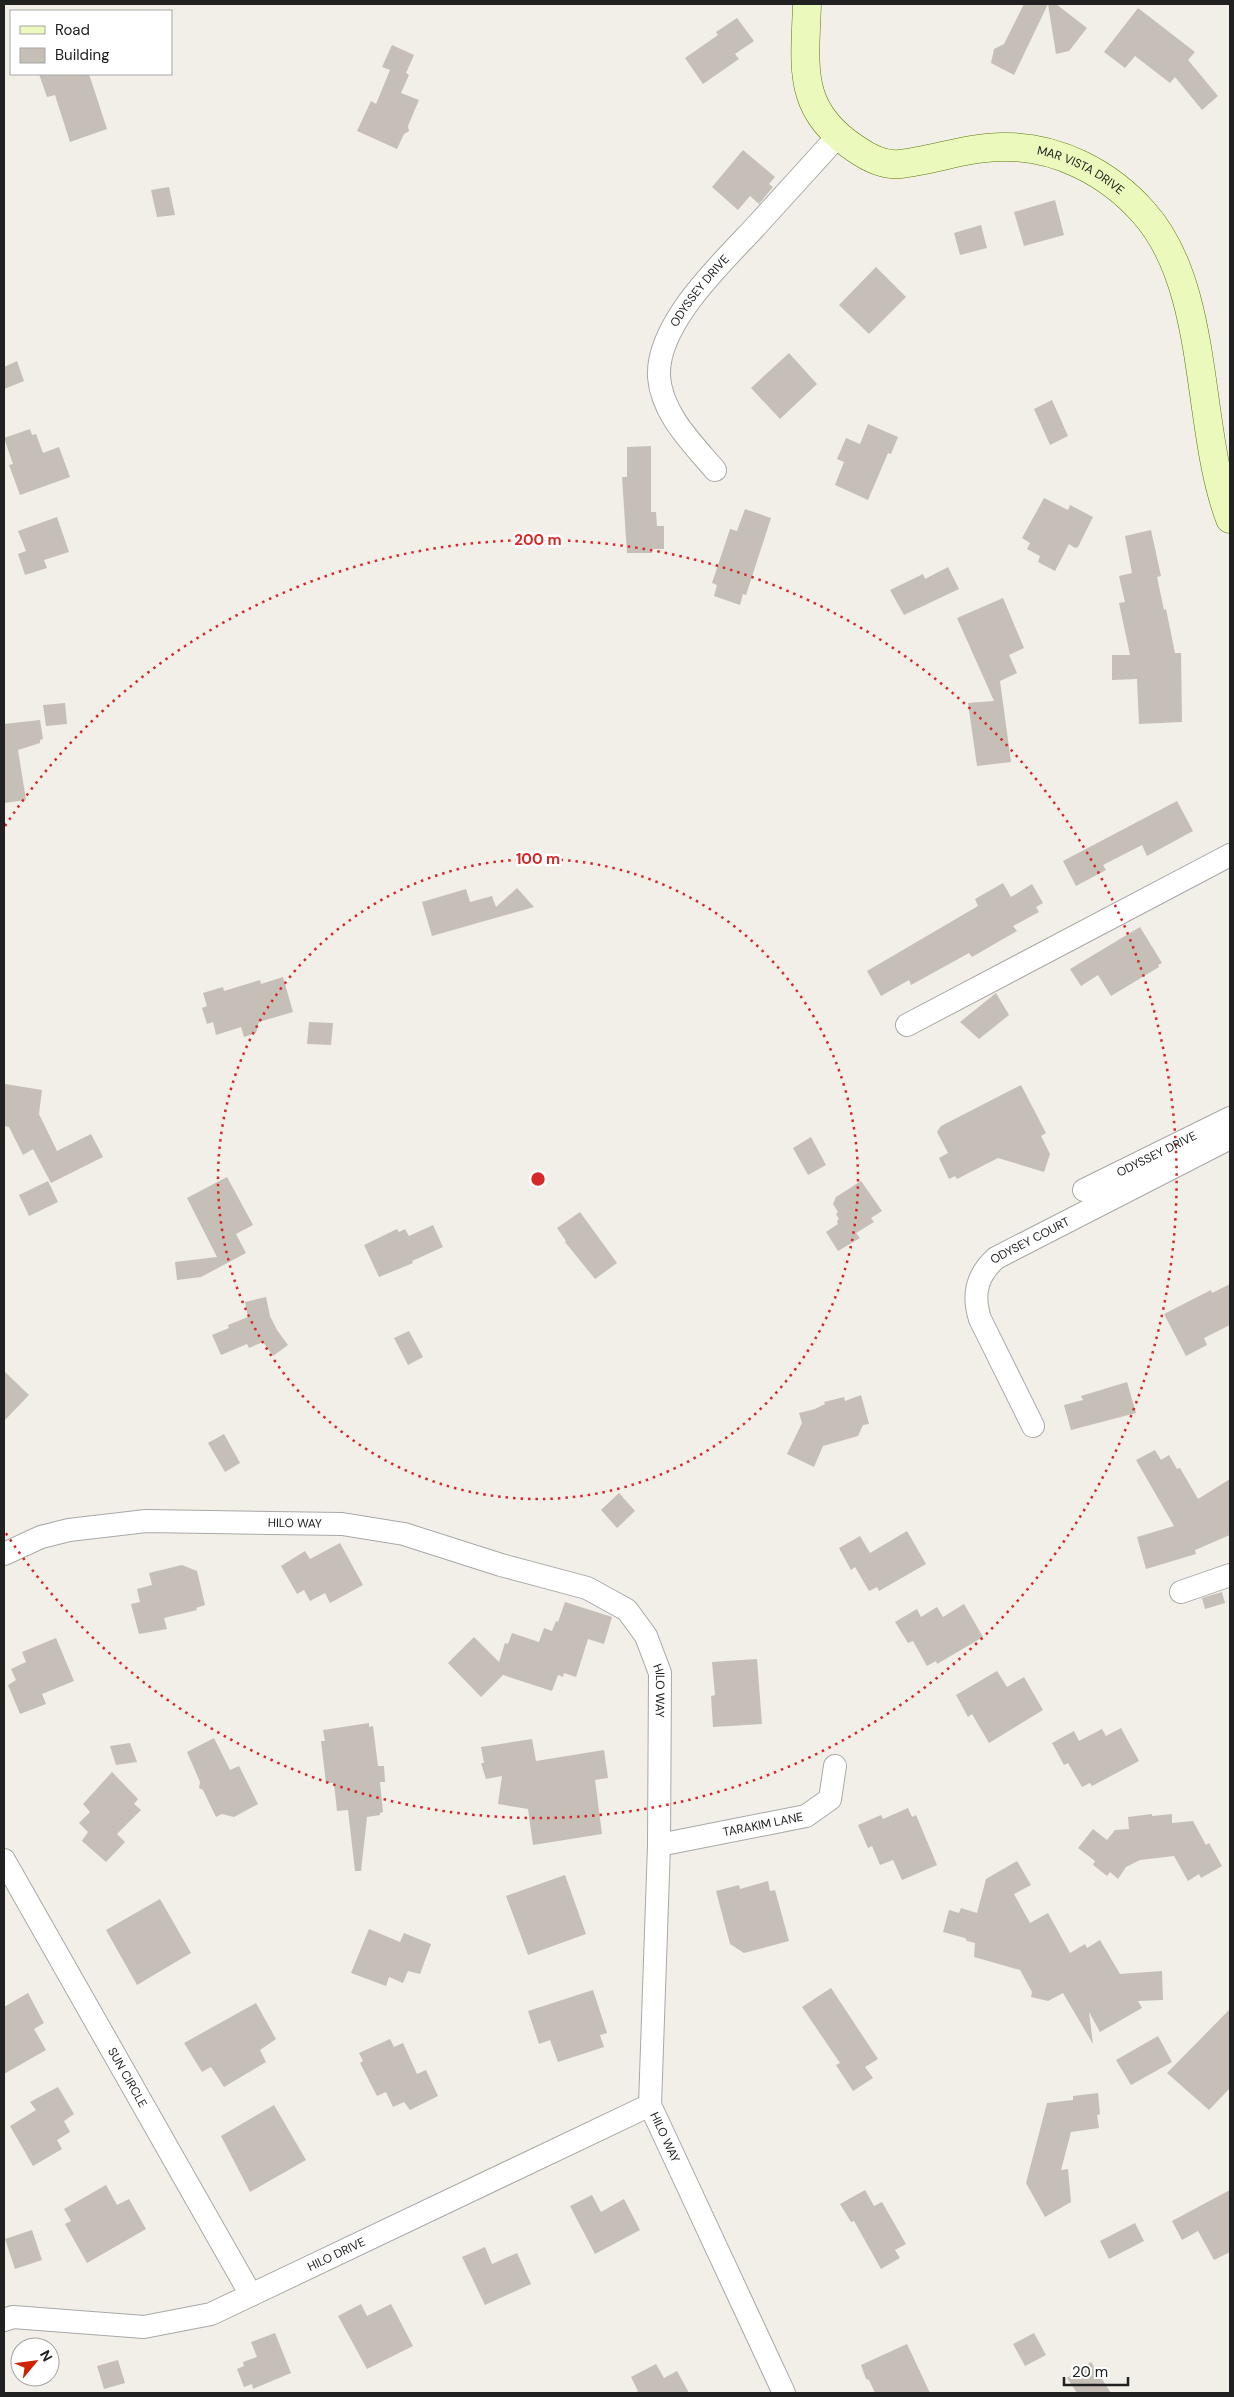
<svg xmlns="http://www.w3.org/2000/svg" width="1234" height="2397" font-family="'DM Sans',sans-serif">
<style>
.building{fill:#c6bfb7}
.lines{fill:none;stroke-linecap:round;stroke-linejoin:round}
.street-casing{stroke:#a8a8a8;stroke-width:24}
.secondary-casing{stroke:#5a7907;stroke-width:29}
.street{stroke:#fff;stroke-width:22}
.secondary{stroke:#ecf9bd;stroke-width:28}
.ring{fill:none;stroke:#d62828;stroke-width:2.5;stroke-dasharray:2.5 5}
.labels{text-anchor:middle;stroke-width:5;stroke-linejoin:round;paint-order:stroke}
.street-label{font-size:12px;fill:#212121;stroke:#fff}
.centre{fill:#d62828;stroke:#fff;stroke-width:2.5}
.ring-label{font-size:15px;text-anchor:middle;font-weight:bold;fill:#d62828;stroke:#fff;stroke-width:5;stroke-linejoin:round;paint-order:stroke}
</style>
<rect width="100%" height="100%" fill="#f1efe7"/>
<g class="building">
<polygon points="1024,4 1048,4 1014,75 991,63 994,49 1004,44"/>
<polygon points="1048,4 1056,4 1087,28 1069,51 1056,54"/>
<polygon points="1138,8 1195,52 1188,60 1218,96 1202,110 1175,77 1170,83 1135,56 1125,68 1104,52"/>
<polygon points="737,18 754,41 735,54 739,59 703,84 685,58 718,35 716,32"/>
<polygon points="392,45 414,55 406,73 409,75 401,93 419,100 408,126 409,131 404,134 397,149 357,131 371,101 376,104 390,70 382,67"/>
<polygon points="39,74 89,74 107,129 70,142 55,95 47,97"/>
<polygon points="743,150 775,177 769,184 773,187 759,204 750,196 738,210 712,187"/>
<polygon points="169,187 175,215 157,217 151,190"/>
<polygon points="1055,200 1064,235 1024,246 1014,212"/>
<polygon points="981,225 987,248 960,255 954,233"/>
<polygon points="876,267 906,297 869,334 839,305"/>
<polygon points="789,353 817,384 780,419 751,388"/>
<polygon points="17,361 24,381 4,389 4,367"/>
<polygon points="1052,400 1068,436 1050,445 1034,409"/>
<polygon points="868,424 898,437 891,454 888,453 868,500 835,485 844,462 837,459 846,438 860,444"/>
<polygon points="30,429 32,435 36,434 43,453 59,447 70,477 20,495 9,465 13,464 4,438"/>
<polygon points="651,446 651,512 656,512 657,526 664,526 664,549 652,549 652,553 627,553 622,477 627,477 627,447"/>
<polygon points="1044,498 1068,510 1070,505 1093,517 1078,547 1075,548 1069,544 1055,571 1038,562 1040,556 1027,549 1030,543 1022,538"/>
<polygon points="745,509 771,518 746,595 743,594 740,605 714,596 717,585 712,583 730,529 737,531"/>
<polygon points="57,517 69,552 44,560 47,568 25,575 18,554 26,551 18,531"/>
<polygon points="1151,530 1161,576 1157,577 1164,610 1166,609 1175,653 1181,653 1182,722 1139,724 1137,679 1112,680 1112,655 1130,655 1119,603 1125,602 1119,576 1132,573 1125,536"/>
<polygon points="948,567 959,589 904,615 890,590 923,574 925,579"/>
<polygon points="1003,598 1024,648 1009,655 1017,673 1000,681 1011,762 977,766 968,703 994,701 957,618"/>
<polygon points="65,703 67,724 46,726 43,705"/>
<polygon points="40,720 43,739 40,740 40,743 18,750 26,800 4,803 4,724"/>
<polygon points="1177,801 1193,831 1147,856 1142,845 1103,865 1106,870 1076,886 1063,861"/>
<polygon points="1003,883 1011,897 1032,884 1043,903 1036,907 1039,912 1013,926 1017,931 972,957 969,953 911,985 909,980 881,996 867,971 978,906 975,899"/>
<polygon points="517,888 534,907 432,936 422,902 466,889 470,902 492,896 496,907"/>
<polygon points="1140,927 1162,963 1158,965 1159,967 1111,996 1098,975 1081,986 1070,969"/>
<polygon points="283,977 293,1012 259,1022 256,1033 244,1037 241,1027 216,1035 213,1022 207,1024 202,1008 207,1006 203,993 223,987 224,991 260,980 261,984"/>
<polygon points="996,993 1009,1015 979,1039 960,1022"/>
<polygon points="309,1022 333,1023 331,1045 307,1044"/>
<polygon points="5,1084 42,1090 39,1114 57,1151 91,1134 103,1157 51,1183 33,1149 23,1155 9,1127 4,1126"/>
<polygon points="1021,1085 1046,1133 1041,1136 1050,1154 1044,1172 998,1158 957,1179 955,1176 949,1179 939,1158 948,1153 937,1132 941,1126"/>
<polygon points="811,1137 826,1165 808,1175 793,1148"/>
<polygon points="227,1177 253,1225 236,1234 246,1253 201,1277 177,1280 175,1262 217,1257 187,1198"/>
<polygon points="48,1181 58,1202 29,1216 19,1195"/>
<polygon points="861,1181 882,1211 871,1218 874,1222 856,1233 860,1238 838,1251 826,1232 838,1224 837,1221 839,1219 836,1214 838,1212 833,1204 836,1197"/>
<polygon points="580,1212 617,1263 595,1279 565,1242 566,1241 557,1228"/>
<polygon points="433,1225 443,1247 412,1261 413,1263 379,1277 364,1245 397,1229 399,1232 405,1229 409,1236"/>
<polygon points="1230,1284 1230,1325 1204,1338 1207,1345 1186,1356 1164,1314 1211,1290 1212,1293"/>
<polygon points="266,1297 270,1316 277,1330 288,1345 273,1356 263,1342 249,1348 247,1344 221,1355 212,1335 229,1328 228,1325 248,1317 245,1302"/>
<polygon points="409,1331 423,1357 408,1365 394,1338"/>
<polygon points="4,1371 29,1395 4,1421"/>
<polygon points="1127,1382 1136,1413 1071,1430 1064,1405 1083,1400 1081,1396"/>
<polygon points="861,1395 869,1424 863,1425 858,1436 823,1446 814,1467 787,1454 802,1423 799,1413 815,1409 825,1404 824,1402 844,1397 845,1401"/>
<polygon points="224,1434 240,1463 225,1472 208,1443"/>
<polygon points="1155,1450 1161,1460 1169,1455 1177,1469 1180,1468 1198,1499 1230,1479 1230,1535 1195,1550 1196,1554 1146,1569 1137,1537 1174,1526 1136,1460"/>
<polygon points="619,1493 635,1511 617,1528 601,1510"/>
<polygon points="907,1531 926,1564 879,1591 877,1587 869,1591 855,1567 851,1570 839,1548 860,1536 870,1553"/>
<polygon points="340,1543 363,1585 330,1603 325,1593 310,1601 304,1590 297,1594 281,1566 305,1551 310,1559"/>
<polygon points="182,1565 197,1571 205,1605 196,1608 197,1610 164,1618 167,1629 139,1634 131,1604 140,1602 137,1589 152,1585 149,1573"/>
<polygon points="1222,1592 1225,1603 1205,1609 1202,1598"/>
<polygon points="565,1602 612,1617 604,1644 588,1639 576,1677 564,1673 563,1677 558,1675 552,1691 503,1675 481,1697 448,1663 474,1637 499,1662 505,1643 508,1644 512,1633 539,1642 544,1628 552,1631 556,1621 558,1622"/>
<polygon points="964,1604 983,1637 937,1664 936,1661 927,1666 913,1641 908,1643 895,1622 917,1609 921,1617 937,1607 943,1617"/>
<polygon points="56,1638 74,1681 42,1694 46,1704 20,1714 8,1685 16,1680 11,1669 26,1662 22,1652"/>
<polygon points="757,1659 762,1724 713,1727 711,1696 715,1695 712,1662"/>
<polygon points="997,1671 1007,1687 1024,1677 1043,1710 989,1743 972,1714 968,1717 956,1695"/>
<polygon points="369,1723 369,1727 373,1726 378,1766 384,1766 385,1782 380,1782 383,1812 380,1813 380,1815 367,1817 361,1871 355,1871 348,1810 337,1811 334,1783 326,1783 321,1741 325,1741 323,1730"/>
<polygon points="1121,1728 1139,1761 1092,1786 1090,1783 1082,1787 1068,1763 1064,1765 1052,1743 1074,1731 1079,1741 1102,1729 1106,1736"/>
<polygon points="214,1738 230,1770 239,1766 258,1804 234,1817 222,1814 216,1817 203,1790 199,1788 200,1782 187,1752"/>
<polygon points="532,1739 536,1761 604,1750 608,1778 595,1780 602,1834 533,1845 528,1809 498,1804 502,1776 486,1779 481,1763 484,1763 481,1747"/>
<polygon points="130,1743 137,1762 116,1765 110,1746"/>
<polygon points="112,1772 138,1799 134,1804 141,1810 117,1834 125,1842 106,1862 82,1841 88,1832 79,1823 90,1812 83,1804"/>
<polygon points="908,1808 912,1817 916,1815 937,1865 902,1880 893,1860 880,1865 872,1846 868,1848 858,1825 881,1815 883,1819"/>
<polygon points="1152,1814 1152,1816 1172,1814 1172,1823 1193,1821 1206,1845 1209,1843 1222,1866 1201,1878 1199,1874 1188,1881 1174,1856 1140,1860 1126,1867 1118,1879 1110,1872 1107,1876 1093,1865 1095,1861 1078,1848 1093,1829 1107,1840 1115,1830 1129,1829 1128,1817"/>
<polygon points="1017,1861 1031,1885 1014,1894 1030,1923 1048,1913 1070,1953 1085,1944 1087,1948 1100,1940 1120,1974 1162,1971 1163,2000 1138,2001 1142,2008 1100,2032 1089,2012 1093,2044 1063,1993 1048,2001 1031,1997 1032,1992 1020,1970 974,1957 975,1943 967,1941 965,1938 943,1932 949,1910 959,1913 961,1908 977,1913 986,1879"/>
<polygon points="565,1875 586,1934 528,1955 506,1896"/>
<polygon points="768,1881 770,1891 775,1890 789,1941 744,1953 730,1944 716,1891 739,1885 740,1889"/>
<polygon points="160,1899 191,1953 137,1985 106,1930"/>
<polygon points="369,1929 400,1942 404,1933 431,1944 420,1974 408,1971 403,1983 389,1977 386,1986 351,1973"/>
<polygon points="831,1988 878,2059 865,2067 873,2078 853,2091 836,2065 840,2063 802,2007"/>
<polygon points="593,1990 607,2033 600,2035 604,2047 558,2062 550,2040 539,2044 528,2011"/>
<polygon points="28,1993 44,2023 34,2029 46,2050 4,2074 4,2007"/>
<polygon points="256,2003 276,2039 260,2050 266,2062 224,2087 211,2067 202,2072 184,2043"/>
<polygon points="1230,2009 1230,2088 1209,2110 1167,2073"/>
<polygon points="1158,2036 1172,2062 1131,2085 1116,2060"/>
<polygon points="390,2039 394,2047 403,2043 417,2074 426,2070 438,2096 410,2110 404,2102 393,2107 386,2092 377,2096 360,2063 363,2061 359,2053"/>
<polygon points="58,2087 74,2114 64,2121 70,2132 57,2140 62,2149 33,2166 10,2126 36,2110 30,2102"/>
<polygon points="1098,2093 1100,2114 1097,2115 1099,2128 1071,2132 1061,2170 1068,2169 1071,2202 1045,2217 1026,2183 1047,2103 1073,2100 1073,2096"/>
<polygon points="274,2105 306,2160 250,2192 221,2136"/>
<polygon points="106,2185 117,2205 129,2199 146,2229 87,2263 65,2224 71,2221 64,2209"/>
<polygon points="865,2190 874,2206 882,2202 906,2244 895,2250 900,2258 881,2269 854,2221 851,2222 840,2204"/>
<polygon points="1230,2190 1230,2252 1214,2260 1198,2231 1182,2240 1172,2221"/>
<polygon points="592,2195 601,2212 624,2199 640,2230 595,2254 570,2206"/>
<polygon points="1135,2223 1144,2241 1109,2259 1100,2241"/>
<polygon points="32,2230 42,2260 15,2269 5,2239"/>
<polygon points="485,2247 492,2264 517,2253 531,2284 485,2305 462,2257"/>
<polygon points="361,2304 367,2316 391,2304 413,2346 367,2369 338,2316"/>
<polygon points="275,2333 291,2373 253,2389 252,2384 244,2387 237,2369 244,2366 243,2362 257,2357 251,2342"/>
<polygon points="1034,2333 1046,2355 1025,2366 1013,2344"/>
<polygon points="907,2344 930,2393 875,2393 869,2380 866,2379 861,2365"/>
<polygon points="118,2360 125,2383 104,2389 97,2366"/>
<polygon points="1091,2362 1111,2393 1077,2393 1067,2378"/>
<polygon points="656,2364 664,2378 677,2371 689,2393 635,2393 638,2391 631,2377"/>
</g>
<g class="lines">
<g class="street-casing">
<g id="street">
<path id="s1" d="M715 470C692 443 662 414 659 377 656 323 724 261 758 224 784 195 811 166 837 137"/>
<polyline points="907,1025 1230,855"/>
<path id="s2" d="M1084 1190 1230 1118"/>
<path id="s3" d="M1033 1426 980 1319C972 1294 977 1275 996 1258L1230 1138"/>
<path id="s4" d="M4 1554 41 1537 69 1530 146 1521 342 1524 404 1534 501 1565 587 1588 627 1610 646 1636 660 1673 659 1845 650 2105 784 2393"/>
<polyline points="1181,1592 1230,1575"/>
<path id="s5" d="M659 1845 806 1816 830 1799 835 1766"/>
<path id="s6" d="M4 1860 251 2295"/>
<path id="s7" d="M4 2320 13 2317 144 2327 211 2314 650 2105"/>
</g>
</g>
<g class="secondary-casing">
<g id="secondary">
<path id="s8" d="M807 4C805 67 796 110 856 149 869 158 884 166 900 164 935 160 968 147 1003 147 1057 146 1109 173 1144 213 1211 288 1195 427 1230 519"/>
</g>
</g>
<use href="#street" class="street"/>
<use href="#secondary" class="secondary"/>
</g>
<g class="ring">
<circle cx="538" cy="1179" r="320"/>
<path d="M5 826A639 639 0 1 1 5 1532"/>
</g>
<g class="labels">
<g class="street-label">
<text dy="4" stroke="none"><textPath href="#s8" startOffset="398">MAR VISTA DRIVE</textPath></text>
<text dy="4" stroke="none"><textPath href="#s1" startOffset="208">ODYSSEY DRIVE</textPath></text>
<text dy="4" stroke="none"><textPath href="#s2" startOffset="81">ODYSSEY DRIVE</textPath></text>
<text dy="4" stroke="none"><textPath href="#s3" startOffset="225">ODYSEY COURT</textPath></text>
<text dy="4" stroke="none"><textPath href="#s4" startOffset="296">HILO WAY</textPath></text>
<text dy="4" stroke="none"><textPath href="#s4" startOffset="732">HILO WAY</textPath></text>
<text dy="4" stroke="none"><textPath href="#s5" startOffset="106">TARAKIM LANE</textPath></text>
<text dy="4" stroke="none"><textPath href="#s6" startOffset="250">SUN CIRCLE</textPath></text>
<text dy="4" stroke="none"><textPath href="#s4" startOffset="1182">HILO WAY</textPath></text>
<text dy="4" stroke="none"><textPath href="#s7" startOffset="348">HILO DRIVE</textPath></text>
</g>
</g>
<circle cx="538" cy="1179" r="8" class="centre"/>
<g class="ring-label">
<text x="538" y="545">200 m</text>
<text x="538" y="864">100 m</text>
</g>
<rect width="1234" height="2397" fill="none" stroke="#212121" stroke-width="10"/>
<rect x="10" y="10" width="162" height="65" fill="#ffffff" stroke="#a6a6a6"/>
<rect x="20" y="26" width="25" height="8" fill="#ecf9bd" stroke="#a6a6a6"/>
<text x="55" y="35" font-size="15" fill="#212121">Road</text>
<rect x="20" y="48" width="25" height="15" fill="#c6bfb7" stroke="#a6a6a6"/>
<text x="55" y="60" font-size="15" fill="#212121">Building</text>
<g transform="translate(35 2362) rotate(61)"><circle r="24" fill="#ffffff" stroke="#a6a6a6"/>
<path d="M0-4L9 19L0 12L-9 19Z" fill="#ce2303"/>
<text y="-8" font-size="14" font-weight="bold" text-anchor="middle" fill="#212121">N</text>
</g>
<path d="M1064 2377v8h64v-8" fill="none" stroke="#212121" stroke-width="2.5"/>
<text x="1072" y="2377" font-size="15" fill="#212121" stroke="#ffffff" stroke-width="4" paint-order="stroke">20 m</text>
</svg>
